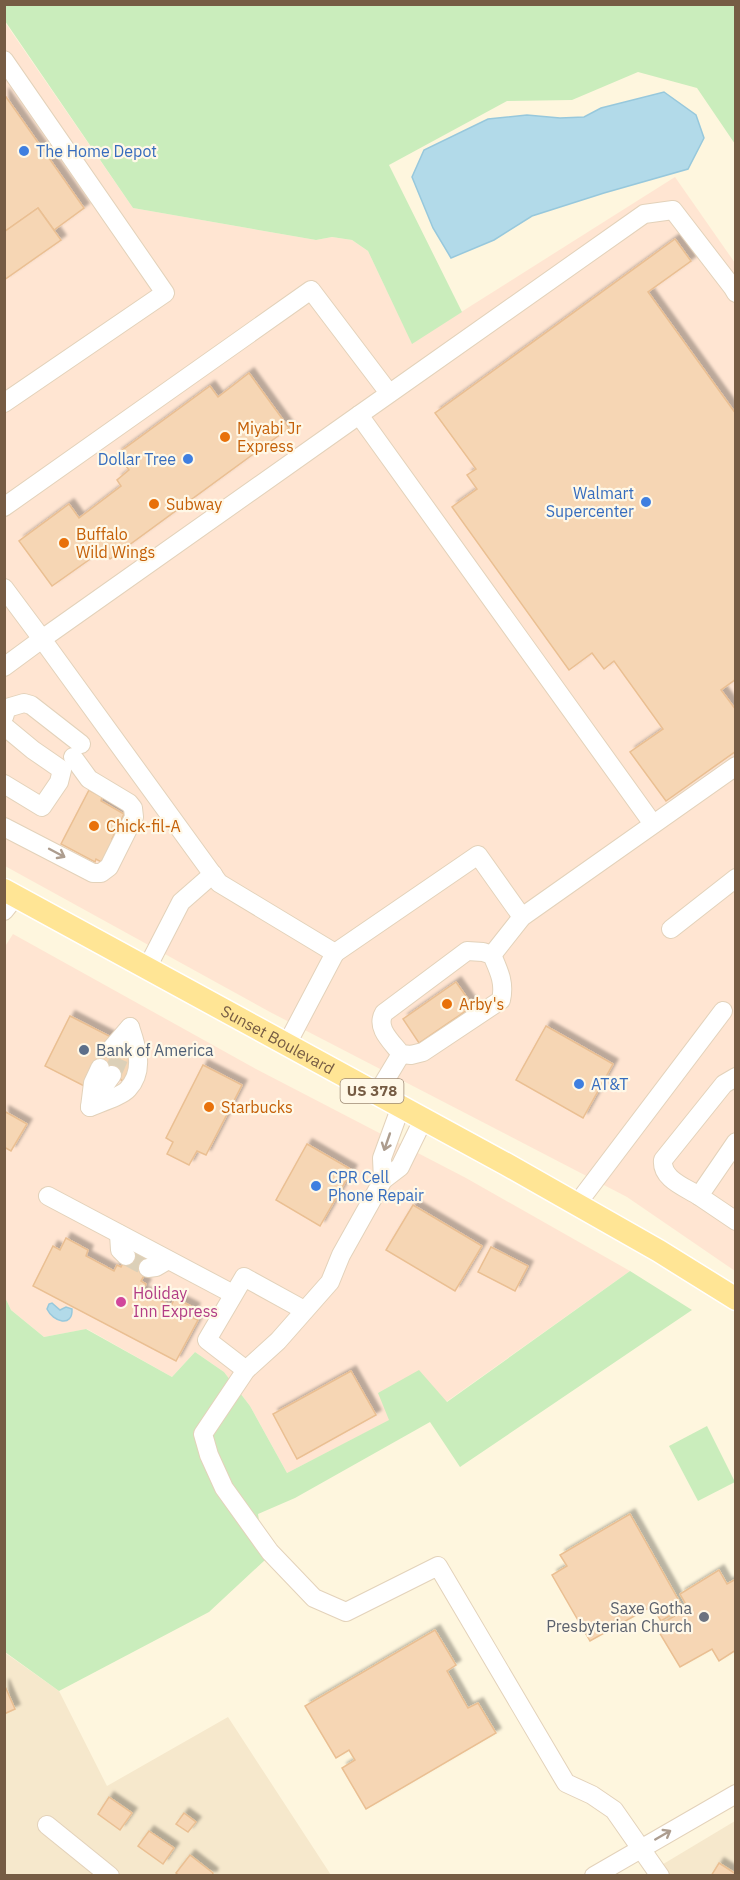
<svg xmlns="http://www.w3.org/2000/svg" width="740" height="1880" font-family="'IBM Plex Sans',sans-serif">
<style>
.residential{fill:#f6e8cc}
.commercial{fill:#ffe5d2}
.green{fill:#caedbc}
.water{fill:#b2dae9;stroke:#97c8dc;stroke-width:1.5}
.building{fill:#f6d6b4;stroke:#eabf92;stroke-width:1.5;filter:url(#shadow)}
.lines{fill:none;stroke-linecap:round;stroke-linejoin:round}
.minor-tunnel{stroke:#dcd0b8;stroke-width:18;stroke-dasharray:18 9;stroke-linecap:butt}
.minor-casing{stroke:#e3d2ba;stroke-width:20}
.major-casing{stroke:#fff;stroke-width:25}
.minor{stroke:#fff;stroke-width:18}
.major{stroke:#ffe595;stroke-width:22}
.oneway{stroke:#ad9d8f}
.shop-dot{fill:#3f7fe0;stroke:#fff8e7;stroke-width:2}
.food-dot{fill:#e8710a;stroke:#fff8e7;stroke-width:2}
.service-dot{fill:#5c6f8a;stroke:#fff8e7;stroke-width:2}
.hotel-dot{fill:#d1479c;stroke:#fff8e7;stroke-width:2}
.worship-dot{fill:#6b7280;stroke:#fff8e7;stroke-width:2}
.labels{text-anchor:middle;stroke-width:4.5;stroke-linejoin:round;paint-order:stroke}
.shield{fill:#fff8e7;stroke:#9f8b75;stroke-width:1.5}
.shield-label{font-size:15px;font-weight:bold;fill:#765c44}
.shop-label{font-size:16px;fill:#366cbe;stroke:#fff8e7;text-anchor:start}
.food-label{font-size:16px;fill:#c56008;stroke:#fff8e7;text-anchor:start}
.street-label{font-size:16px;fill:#765c44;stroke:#fff8e7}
.service-label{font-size:16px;fill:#4e5e75;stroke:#fff8e7;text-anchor:start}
.hotel-label{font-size:16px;fill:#b23c85;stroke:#fff8e7;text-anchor:start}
.worship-label{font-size:16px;fill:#5b616d;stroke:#fff8e7;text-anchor:end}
</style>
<defs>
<filter id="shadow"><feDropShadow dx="5" dy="-5" stdDeviation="1.5" flood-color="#0004"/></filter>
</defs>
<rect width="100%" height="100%" fill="#fef6de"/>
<g class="residential">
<polygon points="4,1652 59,1691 107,1786 228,1717 331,1875 5,1875"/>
<polygon points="735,1821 735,1875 645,1875"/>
</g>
<g class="commercial">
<polygon points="4,21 133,208 316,240 332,237 352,240 368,251 412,343 675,177 735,263 735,1271 627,1197 270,1012 5,866"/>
<polygon points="13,934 256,1069 466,1178 630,1271 446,1402 379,1393 390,1420 287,1473 250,1406 224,1372 195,1352 172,1377 87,1329 44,1337 11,1310 4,1295 4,948"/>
</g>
<g class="green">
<polygon points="4,5 735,5 735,144 697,88 638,72 572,100 507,101 389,165 462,312 412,344 368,251 352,240 332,237 316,240 133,208 5,21"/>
<polygon points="630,1271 692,1310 460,1467 430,1422 295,1498 258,1514 265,1560 209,1612 59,1691 5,1652 4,1295 11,1310 44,1337 86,1329 172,1377 195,1352 224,1372 250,1406 287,1473 389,1420 378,1393 419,1370 447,1402"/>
<polygon points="707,1426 735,1482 698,1501 669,1446"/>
</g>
<g class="water">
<polygon points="664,92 696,115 704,138 688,169 604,193 532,216 494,240 451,258 433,228 412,177 424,150 488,119 527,115 560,118 584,117 601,108"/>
<path d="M52 1303 60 1310 66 1307 72 1309C73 1328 53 1322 47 1309L49 1304Z"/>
</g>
<g class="building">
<polygon points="4,94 84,208 54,230 38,208 4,232"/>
<polygon points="38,208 61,240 4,280 4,232"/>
<polygon points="675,239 691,261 648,292 736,414 736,679 721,690 736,710 736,751 666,801 630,752 663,729 614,661 604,669 592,653 569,670 452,507 477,489 467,475 476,469 435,413"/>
<polygon points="249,373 289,428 110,559 103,550 52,586 19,541 69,504 79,518 121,486 117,480 129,470 117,454 210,386 218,397"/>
<polygon points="89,790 102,797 101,801 124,814 112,839 115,841 103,863 96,859 95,862 61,844"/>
<polygon points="456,982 473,1006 419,1043 403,1019"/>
<polygon points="70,1016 113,1038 108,1047 138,1062 127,1083 98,1068 88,1088 45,1066"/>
<polygon points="546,1026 613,1064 583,1118 516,1080"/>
<polygon points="203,1065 242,1085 206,1155 197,1151 189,1165 167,1154 173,1142 166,1138"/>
<polygon points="4,1111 27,1124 11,1151 4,1147"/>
<polygon points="307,1144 352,1170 320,1226 276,1200"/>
<polygon points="413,1205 482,1246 455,1291 386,1250"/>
<polygon points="66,1238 88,1250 86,1256 114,1271 117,1265 121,1267 132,1246 154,1258 141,1281 146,1284 142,1291 171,1306 175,1298 195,1308 191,1317 198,1320 176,1361 33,1286 53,1246 60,1250"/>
<polygon points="491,1247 528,1266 515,1291 478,1272"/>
<polygon points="351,1371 376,1415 297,1459 273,1414"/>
<polygon points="630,1514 683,1608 661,1621 652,1606 590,1641 552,1575 567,1566 560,1555"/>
<polygon points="719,1570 727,1584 736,1579 736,1650 719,1661 712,1649 680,1667 656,1627 688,1608 680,1594"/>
<polygon points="435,1630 456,1665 447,1671 468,1708 478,1703 496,1733 366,1809 342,1768 355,1760 349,1750 336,1758 305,1706"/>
<polygon points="4,1684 15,1709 4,1714"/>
<polygon points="109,1797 132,1813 120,1830 98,1814"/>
<polygon points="184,1813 196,1822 188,1832 176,1824"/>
<polygon points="149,1831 174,1848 163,1864 138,1846"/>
<polygon points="190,1855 213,1873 212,1876 179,1876 176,1873"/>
<polygon points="719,1863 736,1874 736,1876 711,1876"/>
</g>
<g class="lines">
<g class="minor-tunnel">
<polyline points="112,1075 121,1054"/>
<polyline points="126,1256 148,1268"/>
</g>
<g class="minor-casing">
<g id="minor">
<polyline points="4,60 165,293 4,403"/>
<polyline points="359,415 644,214 673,210 733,288 736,293"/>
<polyline points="4,507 311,290 389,393"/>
<polyline points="4,588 42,639 4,667"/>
<polyline points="4,717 7,708 24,703 31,705 81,744"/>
<polyline points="4,726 33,750 62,770 59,782 42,807 4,784"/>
<polyline points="4,827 93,873 101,873 109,867 134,817 133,808 129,803 89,779 73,757"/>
<polyline points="4,911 16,896"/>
<polyline points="671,929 736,878"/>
<path d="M467 951 483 952 492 955C499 971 505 983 501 1000L423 1052 411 1055 401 1054C392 1042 375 1028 384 1013Z"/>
<polyline points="335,953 478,855 522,917"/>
<polyline points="492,955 522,917 736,766"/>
<polyline points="147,968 181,902 213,874"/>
<polyline points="287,1044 335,953 219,883 42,639 359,415 653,824"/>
<polyline points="111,1049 130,1027"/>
<polyline points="377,1094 401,1054"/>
<polyline points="94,1100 112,1075"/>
<path d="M90 1107C99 1103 122 1096 128 1089 145 1070 137 1048 130 1027"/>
<polyline points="90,1107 93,1083 100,1068"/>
<polyline points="424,1118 400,1167 383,1180 341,1255 330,1282 278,1341 246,1370 203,1434 209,1455 224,1488 270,1552 314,1598 346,1612 438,1566 566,1783 592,1795 614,1810 660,1876"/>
<polyline points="736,1142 699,1196 736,1221"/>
<polyline points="383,1180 382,1158 401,1106"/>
<polyline points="48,1196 233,1294"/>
<path d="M699 1196C685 1187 661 1179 663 1160L724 1084 736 1077"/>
<polyline points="577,1204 723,1011"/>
<polyline points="119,1234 120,1250 126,1256"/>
<polyline points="148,1268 156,1267 168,1260"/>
<polyline points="246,1370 207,1340 244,1277 304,1310"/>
<polyline points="47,1825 110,1876"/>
<polyline points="594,1876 736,1794"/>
</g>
</g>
<g class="major-casing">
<g id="major">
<path id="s1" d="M4 890 506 1164 659 1251 736 1299"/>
</g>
</g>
<use href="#minor" class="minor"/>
<use href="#major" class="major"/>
</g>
<defs><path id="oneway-shaft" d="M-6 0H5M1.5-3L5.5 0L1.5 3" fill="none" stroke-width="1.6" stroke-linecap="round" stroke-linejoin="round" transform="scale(1.5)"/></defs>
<g class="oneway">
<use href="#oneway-shaft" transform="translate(57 853) rotate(28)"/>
<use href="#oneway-shaft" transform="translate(387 1142) rotate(109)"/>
<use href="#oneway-shaft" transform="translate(663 1835) rotate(-30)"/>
</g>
<g class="shop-dot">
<circle cx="24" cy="151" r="6"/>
<circle cx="188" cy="459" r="6"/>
<circle cx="646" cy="502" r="6"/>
<circle cx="579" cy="1084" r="6"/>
<circle cx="316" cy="1186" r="6"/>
</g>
<g class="food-dot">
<circle cx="225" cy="437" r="6"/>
<circle cx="154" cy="504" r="6"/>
<circle cx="64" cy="543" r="6"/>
<circle cx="94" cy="826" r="6"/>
<circle cx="447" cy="1004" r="6"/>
<circle cx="209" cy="1107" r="6"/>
</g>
<circle class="service-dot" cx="84" cy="1050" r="6"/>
<circle class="hotel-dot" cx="121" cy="1302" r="6"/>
<circle class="worship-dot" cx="704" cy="1617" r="6"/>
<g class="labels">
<rect class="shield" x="340.5" y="1079" width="63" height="24" rx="4.5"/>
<g class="shield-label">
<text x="372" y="1096">US 378</text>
</g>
<g class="shop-label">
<text x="36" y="157">The Home Depot</text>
<text x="176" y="465" text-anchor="end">Dollar Tree</text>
<text x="634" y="499" text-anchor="end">Walmart<tspan x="634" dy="18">Supercenter</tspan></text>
<text x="591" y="1090">AT&amp;T</text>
<text x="328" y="1183">CPR Cell<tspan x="328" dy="18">Phone Repair</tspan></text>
</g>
<g class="food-label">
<text x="237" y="434">Miyabi Jr<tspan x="237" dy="18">Express</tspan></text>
<text x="166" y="510">Subway</text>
<text x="76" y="540">Buffalo<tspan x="76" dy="18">Wild Wings</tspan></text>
<text x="106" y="832">Chick-fil-A</text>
<text x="459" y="1010">Arby's</text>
<text x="221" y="1113">Starbucks</text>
</g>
<g class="street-label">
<text dy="6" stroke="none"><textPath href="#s1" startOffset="312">Sunset Boulevard</textPath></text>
</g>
<g class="service-label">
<text x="96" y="1056">Bank of America</text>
</g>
<g class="hotel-label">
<text x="133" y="1299">Holiday<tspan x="133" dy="18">Inn Express</tspan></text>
</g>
<g class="worship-label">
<text x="692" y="1614">Saxe Gotha<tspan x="692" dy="18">Presbyterian Church</tspan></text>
</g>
</g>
<rect width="740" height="1880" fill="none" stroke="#765c44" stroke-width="12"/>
</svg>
